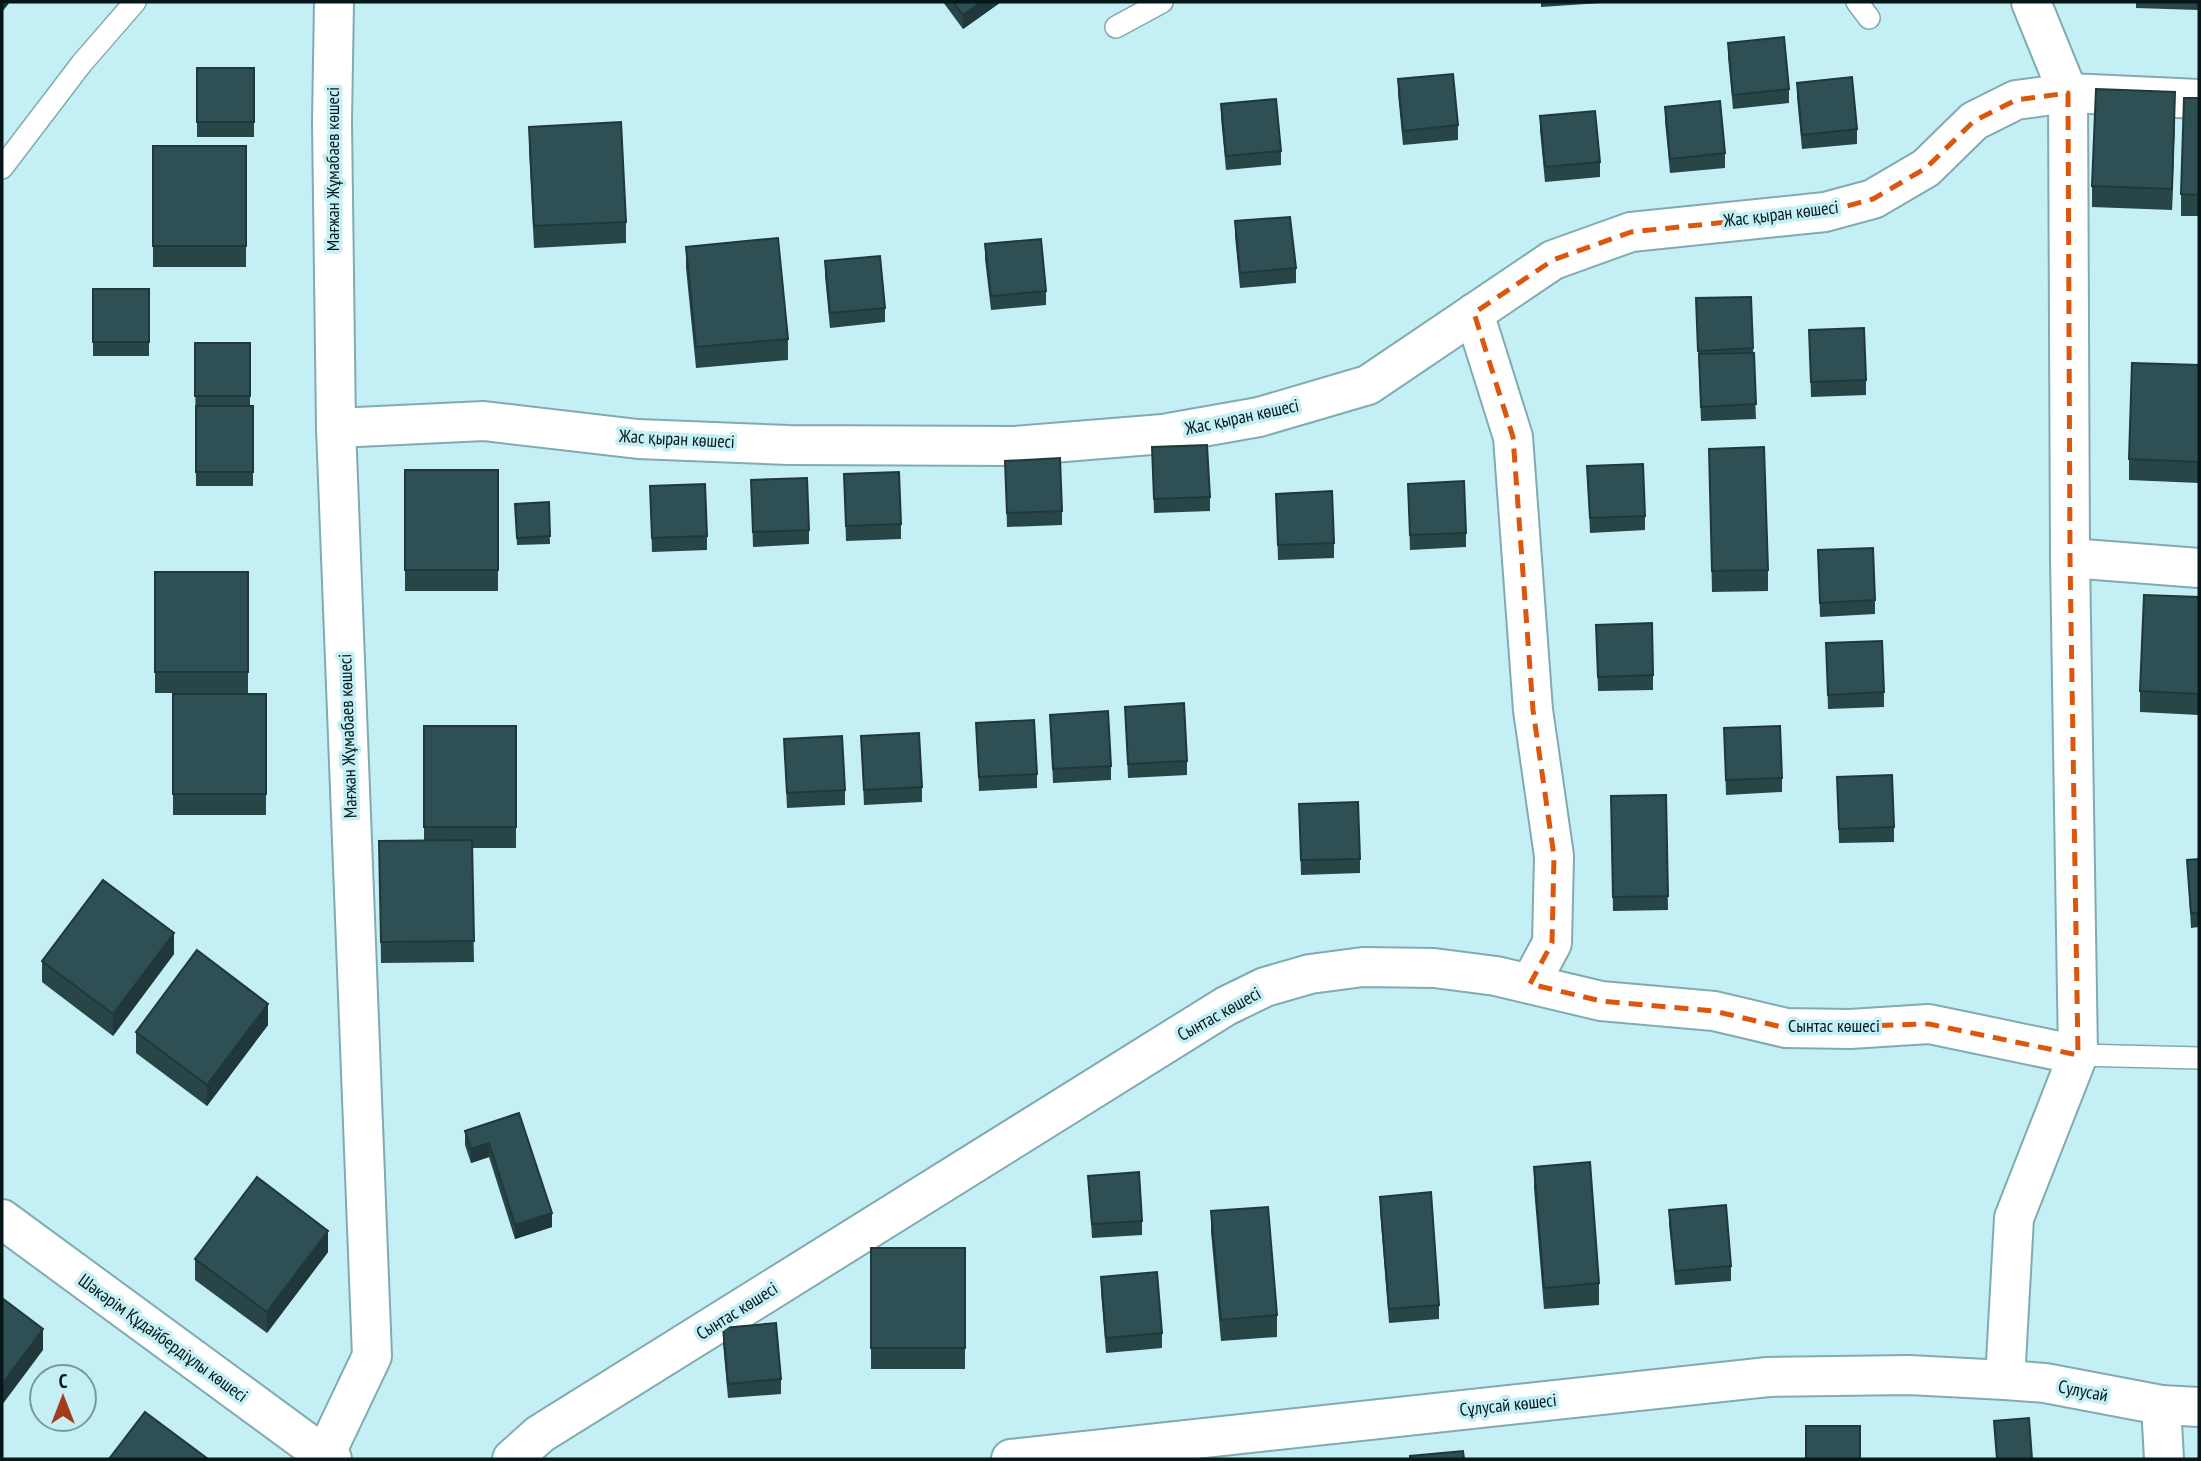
<svg xmlns="http://www.w3.org/2000/svg" width="2201" height="1461" font-family="'PT Sans Narrow',sans-serif">
<style>
.lines{fill:none;stroke-linecap:round;stroke-linejoin:round}
.lane-casing{stroke:#81abb1;stroke-width:24}
.street-casing{stroke:#81abb1;stroke-width:42}
.lane{stroke:#fff;stroke-width:21}
.street{stroke:#fff;stroke-width:38}
.wall{fill:#284548}
.shaded-wall{fill:#20383b}
.building{fill:#2e5054;stroke:#20383b;stroke-width:2}
.marked{fill:none;stroke:#dd560d;stroke-width:5;stroke-dasharray:14 9;stroke-linejoin:round}
.labels{text-anchor:middle;stroke-width:7;stroke-linejoin:round;paint-order:stroke}
.street-label{font-size:18px;fill:#061719;stroke:#c3eff5}
</style>
<rect width="100%" height="100%" fill="#c3eff5"/>
<g class="lines">
<g class="lane-casing">
<g id="lane">
<polyline points="1857,2 1869,18"/>
<polyline points="1116,27 1162,2"/>
<polyline points="2,168 82,63 135,2"/>
<polyline points="2078,1055 2199,1058"/>
</g>
</g>
<g class="street-casing">
<g id="street">
<polyline points="1474,313 1513,437 1533,710 1554,856 1552,943 1530,984"/>
<polyline points="336,428 484,421 638,439 789,445 1015,446 1163,434 1259,417 1368,385 1553,260 1631,232 1825,212 1873,199 1926,168 1974,121 2016,100 2068,93 2199,99"/>
<polyline points="2070,558 2199,568"/>
<polyline points="2,1219 325,1456 332,1459"/>
<polyline points="2005,1380 2014,1218 2078,1055 2070,558 2068,93 2031,2"/>
<polyline points="2161,1405 2164,1459"/>
<polyline points="323,1459 372,1356 336,428 332,121 334,2"/>
<polyline points="512,1459 540,1434 1226,1006 1265,987 1310,974 1363,967 1434,968 1496,976 1601,1001 1714,1011 1786,1028 1850,1029 1929,1024 2078,1055"/>
<polyline points="1011,1459 1768,1377 1909,1375 2005,1380 2045,1383 2161,1405 2199,1407"/>
</g>
</g>
<use href="#lane" class="lane"/>
<use href="#street" class="street"/>
</g>
<g class="wall">
<polygon points="943,2 1001,2 963,29"/>
<polygon points="1541,2 1616,2 1541,7"/>
<polygon points="2136,2 2199,2 2199,10 2136,8"/>
<polygon points="1728,43 1789,89 1789,103 1733,109 1728,57"/>
<rect x="197" y="68" width="57" height="69"/>
<polygon points="1398,79 1458,125 1458,140 1403,145 1398,94"/>
<polygon points="1797,83 1857,129 1857,144 1802,149 1797,97"/>
<polygon points="2199,98 2199,216 2181,216 2181,194"/>
<polygon points="1221,104 1281,151 1281,165 1226,170 1221,118"/>
<polygon points="1665,107 1725,153 1725,168 1670,173 1665,121"/>
<polygon points="2175,113 2172,210 2092,207 2092,186"/>
<polygon points="1540,116 1600,162 1600,177 1545,182 1540,130"/>
<polygon points="529,127 626,222 626,243 534,248 529,148"/>
<rect x="153" y="146" width="93" height="121"/>
<polygon points="1235,221 1296,268 1296,283 1240,288 1235,236"/>
<polygon points="985,244 1046,291 1046,305 991,310 985,259"/>
<polygon points="686,247 788,339 788,360 696,368 686,268"/>
<polygon points="825,261 885,308 885,322 830,328 825,276"/>
<rect x="93" y="289" width="56" height="67"/>
<polygon points="1751,297 1756,419 1701,421 1696,298"/>
<polygon points="1809,330 1866,380 1866,395 1811,397"/>
<polygon points="195,343 250,343 250,406 253,406 253,486 196,486"/>
<polygon points="2199,365 2199,483 2129,480 2129,459"/>
<polygon points="1152,447 1210,497 1210,511 1154,513"/>
<polygon points="1709,449 1768,570 1768,591 1712,592"/>
<polygon points="1005,461 1062,511 1062,525 1007,527"/>
<polygon points="1587,466 1645,516 1645,530 1590,533"/>
<rect x="405" y="470" width="93" height="121"/>
<polygon points="844,474 901,524 901,539 846,541"/>
<polygon points="751,480 809,530 809,544 753,547"/>
<polygon points="1408,484 1466,533 1466,547 1410,550"/>
<polygon points="650,486 707,536 707,550 652,552"/>
<polygon points="1276,494 1334,543 1334,558 1278,560"/>
<polygon points="549,502 550,544 517,545 515,504"/>
<polygon points="1818,550 1875,600 1875,614 1820,617"/>
<rect x="155" y="572" width="93" height="121"/>
<polygon points="2199,597 2199,715 2140,712 2140,691"/>
<polygon points="1596,625 1653,675 1653,690 1598,691"/>
<polygon points="1826,643 1884,692 1884,707 1828,709"/>
<rect x="173" y="694" width="93" height="121"/>
<polygon points="1125,707 1187,761 1187,775 1128,778"/>
<polygon points="1050,715 1111,766 1111,780 1053,783"/>
<polygon points="976,723 1037,774 1037,788 979,791"/>
<polygon points="424,726 516,726 516,848 472,848 474,962 381,963 379,841 424,841"/>
<polygon points="1724,728 1782,778 1782,792 1726,795"/>
<polygon points="861,736 922,787 922,802 864,805"/>
<polygon points="784,739 845,790 845,805 787,808"/>
<polygon points="1837,777 1894,827 1894,842 1839,843"/>
<polygon points="1666,795 1668,910 1613,911 1611,796"/>
<polygon points="1299,804 1360,859 1360,873 1301,875"/>
<polygon points="2199,859 2199,927 2191,928 2187,860"/>
<polygon points="174,954 113,1036 42,982 42,961"/>
<polygon points="268,1025 207,1106 136,1053 136,1032"/>
<polygon points="519,1113 552,1227 515,1239 489,1157 471,1163 465,1145 465,1131"/>
<polygon points="1534,1167 1599,1283 1599,1305 1544,1309 1534,1188"/>
<polygon points="1088,1176 1142,1221 1142,1235 1092,1238"/>
<polygon points="1380,1197 1439,1305 1439,1319 1389,1323 1380,1211"/>
<polygon points="1669,1210 1731,1266 1731,1281 1675,1285 1669,1224"/>
<polygon points="1211,1211 1277,1315 1277,1337 1221,1341 1211,1232"/>
<rect x="871" y="1248" width="94" height="121"/>
<polygon points="328,1252 267,1333 195,1280 195,1259"/>
<polygon points="1101,1277 1162,1333 1162,1348 1106,1353 1101,1291"/>
<polygon points="723,1328 781,1379 781,1394 728,1398 723,1343"/>
</g>
<g class="shaded-wall">
<polygon points="2,2 10,2 2,12"/>
<polygon points="981,2 1001,2 963,29 963,15"/>
<polygon points="2175,92 2175,113 2172,210 2172,189"/>
<polygon points="174,933 174,954 113,1036 113,1014"/>
<polygon points="268,1004 268,1025 207,1106 207,1085"/>
<polygon points="489,1143 489,1157 471,1163 471,1149"/>
<polygon points="552,1213 552,1227 515,1239 515,1225"/>
<polygon points="328,1231 328,1252 267,1333 267,1312"/>
<polygon points="43,1329 43,1350 2,1405 2,1384"/>
</g>
<g class="building">
<polygon points="953,2 981,2 963,15"/>
<polygon points="1784,37 1789,89 1733,95 1728,43"/>
<rect x="197" y="68" width="57" height="54"/>
<polygon points="1453,74 1458,125 1403,131 1398,79"/>
<polygon points="1852,77 1857,129 1802,135 1797,83"/>
<polygon points="2096,89 2175,92 2172,189 2092,186"/>
<polygon points="2184,98 2199,98 2199,195 2181,194"/>
<polygon points="1276,99 1281,151 1226,156 1221,104"/>
<polygon points="1720,101 1725,153 1670,159 1665,107"/>
<polygon points="1595,111 1600,162 1545,167 1540,116"/>
<polygon points="621,122 626,222 534,226 529,127"/>
<rect x="153" y="146" width="93" height="100"/>
<polygon points="1290,217 1296,268 1240,273 1235,221"/>
<polygon points="778,238 788,339 696,347 686,247"/>
<polygon points="1041,239 1046,291 991,296 985,244"/>
<polygon points="880,256 885,308 830,313 825,261"/>
<rect x="93" y="289" width="56" height="53"/>
<polygon points="1751,297 1753,348 1698,351 1696,298"/>
<polygon points="1864,328 1866,380 1811,382 1809,330"/>
<rect x="195" y="343" width="55" height="53"/>
<polygon points="1754,353 1756,404 1701,407 1699,354"/>
<polygon points="2132,363 2199,365 2199,462 2129,459"/>
<rect x="196" y="406" width="57" height="66"/>
<polygon points="1207,445 1210,497 1154,499 1152,447"/>
<polygon points="1764,447 1768,570 1712,571 1709,449"/>
<polygon points="1060,458 1062,511 1007,513 1005,461"/>
<polygon points="1643,464 1645,516 1590,518 1587,466"/>
<rect x="405" y="470" width="93" height="100"/>
<polygon points="899,472 901,524 846,526 844,474"/>
<polygon points="807,478 809,530 753,532 751,480"/>
<polygon points="1464,481 1466,533 1410,535 1408,484"/>
<polygon points="705,484 707,536 652,538 650,486"/>
<polygon points="1332,491 1334,543 1278,545 1276,494"/>
<polygon points="549,502 550,536 517,538 515,504"/>
<polygon points="1873,548 1875,600 1820,603 1818,550"/>
<rect x="155" y="572" width="93" height="100"/>
<polygon points="2144,595 2199,597 2199,694 2140,691"/>
<polygon points="1652,623 1653,675 1598,677 1596,625"/>
<polygon points="1882,641 1884,692 1828,695 1826,643"/>
<rect x="173" y="694" width="93" height="100"/>
<polygon points="1184,703 1187,761 1128,764 1125,707"/>
<polygon points="1108,711 1111,766 1053,769 1050,715"/>
<polygon points="1034,720 1037,774 979,777 976,723"/>
<rect x="424" y="726" width="92" height="101"/>
<polygon points="1780,726 1782,778 1726,780 1724,728"/>
<polygon points="919,733 922,787 864,790 861,736"/>
<polygon points="842,736 845,790 787,793 784,739"/>
<polygon points="1892,775 1894,827 1839,829 1837,777"/>
<polygon points="1666,795 1668,896 1613,897 1611,796"/>
<polygon points="1358,802 1360,859 1301,860 1299,804"/>
<polygon points="472,840 474,941 381,942 379,841"/>
<polygon points="2199,859 2199,913 2191,913 2187,860"/>
<polygon points="103,880 174,933 113,1014 42,961"/>
<polygon points="197,950 268,1004 207,1085 136,1032"/>
<polygon points="519,1113 552,1213 515,1225 489,1143 471,1149 465,1131"/>
<polygon points="1590,1162 1599,1283 1544,1288 1534,1167"/>
<polygon points="1139,1172 1142,1221 1092,1224 1088,1176"/>
<polygon points="257,1177 328,1231 267,1312 195,1259"/>
<polygon points="1431,1192 1439,1305 1389,1309 1380,1197"/>
<polygon points="1726,1205 1731,1266 1675,1271 1669,1210"/>
<polygon points="1268,1207 1277,1315 1221,1320 1211,1211"/>
<rect x="871" y="1248" width="94" height="100"/>
<polygon points="1157,1272 1162,1333 1106,1338 1101,1277"/>
<polygon points="2,1298 43,1329 2,1384"/>
<polygon points="776,1323 781,1379 728,1384 723,1328"/>
<polygon points="145,1412 208,1459 109,1459"/>
<polygon points="2029,1418 2032,1459 1997,1459 1994,1421"/>
<rect x="1806" y="1426" width="54" height="33"/>
<polygon points="1463,1451 1464,1459 1410,1459 1410,1456"/>
</g>
<path class="marked" d="M2068 93 2070 558 2078 1055 1929 1024 1786 1028 1714 1011 1601 1001 1530 984 1552 943 1554 856 1533 710 1513 437 1474 313 1553 260 1631 232 1825 212 1873 199 1926 168 1974 121 2016 100Z"/>
<g class="labels">
<g class="street-label">
<text transform="translate(333 169) rotate(-90)" y="6">Мағжан Жұмабаев көшесі</text>
<text transform="translate(1781 214) rotate(-7)" y="6">Жас қыран көшесі</text>
<text transform="translate(1242 417) rotate(-12)" y="6">Жас қыран көшесі</text>
<text transform="translate(677 439) rotate(3)" y="6">Жас қыран көшесі</text>
<text transform="translate(348 736) rotate(-92)" y="6">Мағжан Жұмабаев көшесі</text>
<text transform="translate(1219 1014) rotate(-29)" y="6">Сынтас көшесі</text>
<text x="1834" y="1032">Сынтас көшесі</text>
<text transform="translate(737 1311) rotate(-32)" y="6">Сынтас көшесі</text>
<text transform="translate(163 1338) rotate(36)" y="6">Шәкәрім Құдайбердіұлы көшесі</text>
<text transform="translate(2083 1391) rotate(11)" y="6">Сулусай</text>
<text transform="translate(1508 1405) rotate(-6)" y="6">Сұлусай көшесі</text>
</g>
</g>
<rect width="2201" height="1461" fill="none" stroke="#061719" stroke-width="7"/>
<g transform="translate(63 1398)"><circle r="33" fill="#c3eff5" stroke="#77999d" stroke-width="2"/>
<path d="M0-5L12 26L0 18L-12 26Z" fill="#a33c1a"/>
<text y="-10" font-size="19" font-weight="bold" text-anchor="middle" fill="#061719">С</text>
</g>
</svg>
